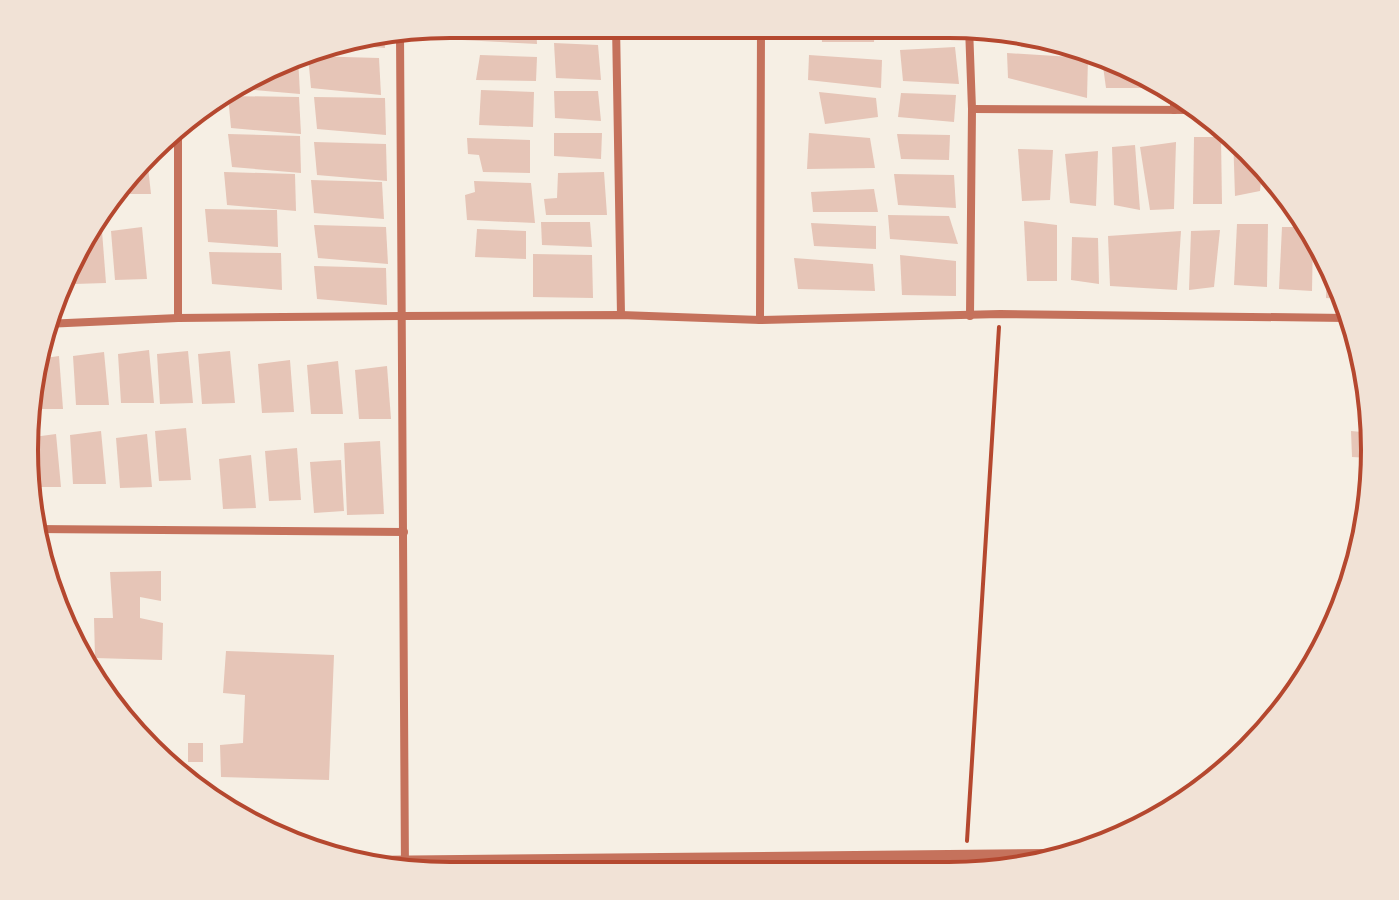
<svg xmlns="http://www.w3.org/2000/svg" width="1399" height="900" font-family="'Archivo Narrow',sans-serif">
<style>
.building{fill:#e6c5b7}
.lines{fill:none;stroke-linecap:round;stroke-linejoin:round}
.path{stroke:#b5482f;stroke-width:4}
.minor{stroke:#c5725c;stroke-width:8}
.tertiary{stroke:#c5725c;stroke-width:14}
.rim{fill:none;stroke:#b5482f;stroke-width:4}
</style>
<rect width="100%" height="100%" fill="#f6efe4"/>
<g class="building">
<polygon points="462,24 536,25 537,44 462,40"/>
<polygon points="553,25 597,25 598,33 554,35"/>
<polygon points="821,26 875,27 874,42 822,42"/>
<polygon points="889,27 952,27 953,35 889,33"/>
<polygon points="1020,32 1090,53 1090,55 1021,47"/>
<polygon points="384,35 385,48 337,44 337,43"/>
<polygon points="554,43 598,45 601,80 556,78"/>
<polygon points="955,47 959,84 903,81 900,50"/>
<polygon points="1007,53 1088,58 1087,98 1008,78"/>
<polygon points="480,55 537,57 536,81 476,80"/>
<polygon points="809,55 882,60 881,88 808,80"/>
<polygon points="308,56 379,58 381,95 311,88"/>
<polygon points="293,57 298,57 300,94 230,88"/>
<polygon points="1102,59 1137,68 1167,88 1106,88"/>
<polygon points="481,90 534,92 533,127 479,125"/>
<polygon points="554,91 598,91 601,121 555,118"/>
<polygon points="819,92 876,98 878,117 825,124"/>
<polygon points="901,93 956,95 954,122 898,117"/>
<polygon points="228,96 299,97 301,134 231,128"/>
<polygon points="314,97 385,98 386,135 317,129"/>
<polygon points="554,133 602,133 601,159 554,156"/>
<polygon points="809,133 870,138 875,168 807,169"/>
<polygon points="228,134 300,136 301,173 232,167"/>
<polygon points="897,134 950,135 949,160 901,159"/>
<polygon points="1233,134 1262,172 1260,191 1235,196"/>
<polygon points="1194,137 1221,137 1222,204 1193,204"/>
<polygon points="467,138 530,140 530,173 483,172 479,155 468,154"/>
<polygon points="314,142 386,144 387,181 317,175"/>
<polygon points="1176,142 1174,209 1150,210 1140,147"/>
<polygon points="1135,145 1140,210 1114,205 1112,147"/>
<polygon points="1018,149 1053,150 1050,200 1022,201"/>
<polygon points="1098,151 1096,206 1070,203 1065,154"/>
<polygon points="147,158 151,194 118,194 117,186"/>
<polygon points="224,172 295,174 296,211 227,205"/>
<polygon points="604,172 607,215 546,215 544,199 557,198 558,173"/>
<polygon points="894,174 954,175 956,208 898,205"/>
<polygon points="311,180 382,182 384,219 314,213"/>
<polygon points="474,181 531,183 535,223 467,220 465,195 475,192"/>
<polygon points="874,189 878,212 813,212 811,192"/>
<polygon points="205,209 277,210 278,247 208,242"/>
<polygon points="888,215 949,216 958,244 890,239"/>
<polygon points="1024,221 1057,225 1057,281 1027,281"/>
<polygon points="541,222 590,222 592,247 542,245"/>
<polygon points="811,223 876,226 876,249 814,246"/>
<polygon points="1237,224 1268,224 1267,287 1234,285"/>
<polygon points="314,225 386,227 388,264 318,258"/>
<polygon points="142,227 147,279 115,280 111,231"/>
<polygon points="1282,227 1305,227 1313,237 1312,291 1279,289"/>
<polygon points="477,229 526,231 526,259 475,257"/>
<polygon points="1220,230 1214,287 1189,290 1191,231"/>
<polygon points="102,231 106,283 74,284 72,265 90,232"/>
<polygon points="1181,231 1177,290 1110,286 1108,236"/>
<polygon points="1072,237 1098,238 1099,284 1071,280"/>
<polygon points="209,252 281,253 282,290 212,284"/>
<polygon points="533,254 592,255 593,298 533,297"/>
<polygon points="900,255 956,261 956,296 902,295"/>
<polygon points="1327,256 1331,261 1341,299 1326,298"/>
<polygon points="794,258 873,264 875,291 798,289"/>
<polygon points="314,266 386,268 387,305 317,299"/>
<polygon points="149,350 154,403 121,403 118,354"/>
<polygon points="188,351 193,403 160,404 157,354"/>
<polygon points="230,351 235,403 202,404 198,354"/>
<polygon points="104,352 109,405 76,405 73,356"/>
<polygon points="59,356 63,409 31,409 30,398 38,359"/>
<polygon points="290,360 294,412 262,413 258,364"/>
<polygon points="338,361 343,414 311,414 307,365"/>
<polygon points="387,366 391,419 359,419 355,370"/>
<polygon points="186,428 191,480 159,481 155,431"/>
<polygon points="101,431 106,484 73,484 70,435"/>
<polygon points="1351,431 1373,433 1369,458 1352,457"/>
<polygon points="56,434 61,487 31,487 26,438"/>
<polygon points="147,434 152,487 120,488 116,438"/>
<polygon points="380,441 384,514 347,515 344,443"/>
<polygon points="297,448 301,500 269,501 265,451"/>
<polygon points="251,455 256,508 223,509 219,459"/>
<polygon points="341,460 344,511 314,513 310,462"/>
<polygon points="161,571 161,601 140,597 140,618 163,623 162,660 95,658 94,618 113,618 110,572"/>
<polygon points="226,651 334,655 329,780 221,777 220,745 243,743 245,695 223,693"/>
<rect x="188" y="743" width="15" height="19"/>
</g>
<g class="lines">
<polyline class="path" points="967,841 999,327"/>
<g class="minor">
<polyline points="616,25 621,315"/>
<polyline points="969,27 972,109 970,316"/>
<polyline points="400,32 405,872"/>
<polyline points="972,109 1200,110"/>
<polyline points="1174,110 1174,92"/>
<polyline points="178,129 178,318"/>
<polyline points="760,320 761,26"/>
<polyline points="45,324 178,318 402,316 621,315 760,320 1000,314 1346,318"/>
<polyline points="35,529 404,532"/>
</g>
<polyline class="tertiary" points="361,863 1047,856"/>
</g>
<path d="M0 0H1399V900H0ZM450 38H949A412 412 0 0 1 1361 450V450A412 412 0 0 1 949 862H450A412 412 0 0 1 38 450V450A412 412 0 0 1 450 38Z" fill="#f1e2d6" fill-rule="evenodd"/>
<path class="rim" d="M450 38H949A412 412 0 0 1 1361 450V450A412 412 0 0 1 949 862H450A412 412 0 0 1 38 450V450A412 412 0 0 1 450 38Z"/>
</svg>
